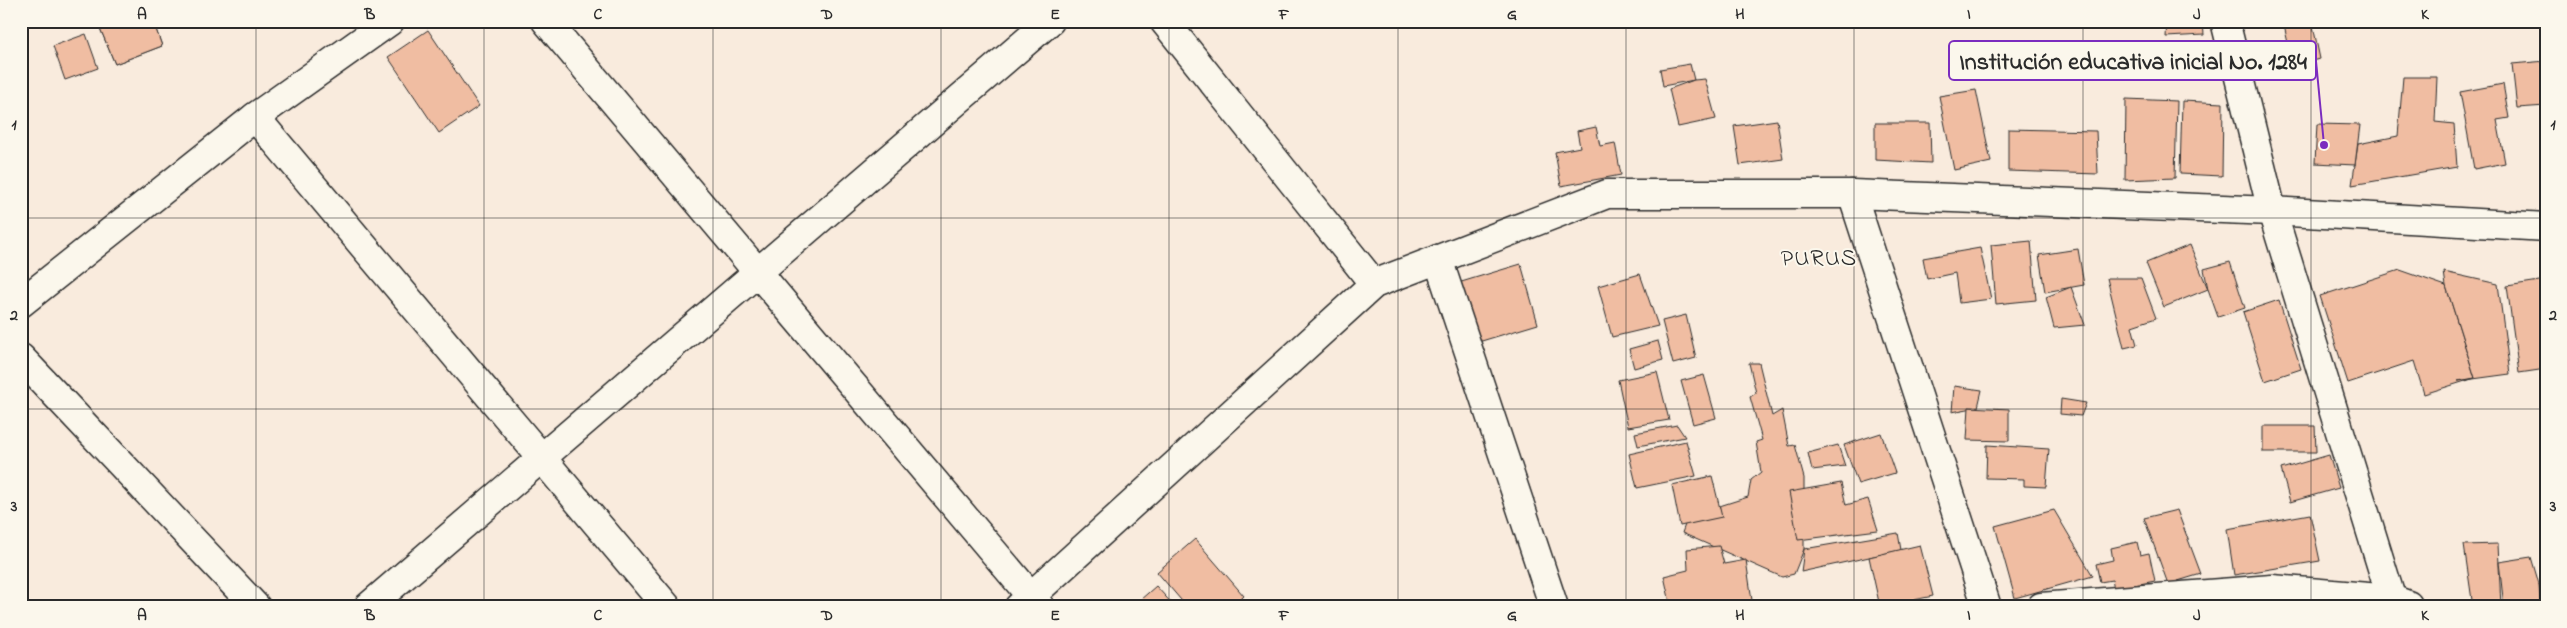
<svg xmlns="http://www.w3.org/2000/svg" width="2567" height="628" font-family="'Indie Flower',sans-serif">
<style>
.building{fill:#f0bda2;stroke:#2b2b2b}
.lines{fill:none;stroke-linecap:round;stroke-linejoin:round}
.street-casing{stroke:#2b2b2b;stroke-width:31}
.street{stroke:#fbf7ec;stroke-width:28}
.grid{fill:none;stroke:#2b2b2b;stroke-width:1;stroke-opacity:0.55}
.labels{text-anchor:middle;stroke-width:4;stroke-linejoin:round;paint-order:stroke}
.neighbourhood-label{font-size:24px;letter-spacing:1px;fill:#2b2b2b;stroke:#fbf7ec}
.leader{fill:none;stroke:#7b2cbf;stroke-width:2}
.callout-dot{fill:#7b2cbf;stroke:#fbf7ec;stroke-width:2}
.callout{fill:#fbf7ec;stroke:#7b2cbf;stroke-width:2}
.callout-label{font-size:24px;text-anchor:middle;font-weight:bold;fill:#2b2b2b}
.neatline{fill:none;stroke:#2b2b2b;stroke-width:2}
.grid-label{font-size:16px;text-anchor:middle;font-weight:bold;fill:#2b2b2b}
</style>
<rect width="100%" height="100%" fill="#f9ebdd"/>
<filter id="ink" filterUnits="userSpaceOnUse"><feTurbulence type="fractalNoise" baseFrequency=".02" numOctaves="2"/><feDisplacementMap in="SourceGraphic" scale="10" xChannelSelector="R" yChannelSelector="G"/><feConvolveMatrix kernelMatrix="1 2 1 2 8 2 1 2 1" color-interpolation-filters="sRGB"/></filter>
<g filter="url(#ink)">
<g class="building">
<polygon points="97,21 153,21 162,46 115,64"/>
<polygon points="97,21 153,21 162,46 115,64"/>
<polygon points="2167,21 2203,21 2204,35 2166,37"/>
<polygon points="2283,21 2312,21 2320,59 2293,65"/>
<polygon points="428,30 479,106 439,133 388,57"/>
<polygon points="86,34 98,68 65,80 53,46"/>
<polygon points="2546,61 2546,106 2517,108 2512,64"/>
<polygon points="1690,64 1694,80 1663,86 1660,69"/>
<polygon points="2403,77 2437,77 2435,122 2454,124 2457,167 2352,185 2358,144 2398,136"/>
<polygon points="1705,79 1716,119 1678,127 1669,89 1694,80"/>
<polygon points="2503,84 2509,118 2497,120 2505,163 2474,169 2460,92"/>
<polygon points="1976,90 1991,162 1954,170 1939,96"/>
<polygon points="2126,99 2177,101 2175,178 2125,180"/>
<polygon points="2182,101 2223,103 2222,176 2180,174"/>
<polygon points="1777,120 1783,159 1740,165 1734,126"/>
<polygon points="1875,123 1930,123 1931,163 1875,160"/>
<polygon points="2317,124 2360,125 2355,165 2315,163"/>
<polygon points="1596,127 1600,146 1615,143 1621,175 1561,186 1555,152 1580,147 1577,131"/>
<polygon points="2008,129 2096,131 2098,174 2008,171"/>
<polygon points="2031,241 2036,300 1996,304 1991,245"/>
<polygon points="2190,245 2208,289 2164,307 2146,263"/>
<polygon points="1980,248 1991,299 1959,303 1955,273 1927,279 1923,258"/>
<polygon points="2078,249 2084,285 2045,292 2039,255"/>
<polygon points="2230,262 2245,308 2218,317 2208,289 2204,269"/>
<polygon points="1521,264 1538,324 1475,343 1458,283"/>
<polygon points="2400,270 2446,286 2475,378 2424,394 2414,361 2348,383 2320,296"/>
<polygon points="2444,272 2498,284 2510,374 2458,381 2475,378 2446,286"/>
<polygon points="1640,274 1658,326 1612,337 1598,286"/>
<polygon points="2107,278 2141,278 2156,318 2132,326 2137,345 2124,348"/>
<polygon points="2546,280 2546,369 2519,373 2507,286"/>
<polygon points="2071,287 2085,325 2054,328 2046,297"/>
<polygon points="2279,300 2301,369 2265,381 2243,312"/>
<polygon points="1686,315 1696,358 1673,364 1662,321"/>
<polygon points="1658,341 1663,360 1634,368 1629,349"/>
<polygon points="1749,363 1759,363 1772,416 1782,410 1789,446 1795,445 1804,478 1804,549 1794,574 1782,577 1682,533 1688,516 1748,497 1751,480 1761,472 1756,442 1762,440 1750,397 1756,393"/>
<polygon points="1657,372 1669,420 1628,427 1618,380"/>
<polygon points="1704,375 1716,418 1693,424 1681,381"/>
<polygon points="1954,386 1982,390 1978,407 1952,412"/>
<polygon points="2061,399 2086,403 2081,416 2060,414"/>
<polygon points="1969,407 2009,409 2009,441 1967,440"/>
<polygon points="1677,425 1685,437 1638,446 1635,433"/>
<polygon points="2263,426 2315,426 2316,452 2263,452"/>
<polygon points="1881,433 1895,473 1858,484 1844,445"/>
<polygon points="1686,441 1696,476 1637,488 1629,454"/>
<polygon points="1838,445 1845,466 1812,470 1808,453"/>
<polygon points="1987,445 2049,449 2046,487 2024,486 2024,479 1986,478"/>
<polygon points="2329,455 2339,488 2290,502 2281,469"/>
<polygon points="1712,476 1722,517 1680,526 1672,485"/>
<polygon points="1841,483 1846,505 1868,499 1878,530 1798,540 1789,492"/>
<polygon points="2054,510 2093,576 2015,598 1995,526"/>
<polygon points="2177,510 2201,574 2168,584 2144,518"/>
<polygon points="2310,514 2320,561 2234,575 2227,529"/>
<polygon points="1898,533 1901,550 1801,572 1804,549"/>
<polygon points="1195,539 1244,596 1232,607 1187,607 1157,572"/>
<polygon points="2137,542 2140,555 2149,553 2155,581 2114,589 2112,580 2100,582 2096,564 2113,560 2111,548"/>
<polygon points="2498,544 2501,607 2473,607 2464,545"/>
<polygon points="1920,545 1933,596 1880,607 1869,557"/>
<polygon points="1719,546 1724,564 1746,560 1753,607 1671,607 1664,576 1688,570 1687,549"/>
<polygon points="2531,557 2539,584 2540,607 2504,607 2499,562"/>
<polygon points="2546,583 2546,607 2543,607 2539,584"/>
<polygon points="1156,586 1175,607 1132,607"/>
<polygon points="1648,601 1649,607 1621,607"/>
</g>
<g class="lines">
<g class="street-casing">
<g id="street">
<polyline points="546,21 1040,607"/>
<polyline points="1164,21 1374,284"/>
<polyline points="2225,21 2272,211 2394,607"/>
<polyline points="255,117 667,607"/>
<polyline points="1852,194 1987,607"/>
<polyline points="1438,259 1554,607"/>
<polyline points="21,303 255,117 390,21"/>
<polyline points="21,358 256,607"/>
<polyline points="368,607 1050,21"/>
<polyline points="1019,607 1374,284 1607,194 1852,194 2272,211 2546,227"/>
<polyline points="2041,607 2272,589 2392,599 2408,605"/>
</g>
</g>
<use href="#street" class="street"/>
</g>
</g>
<path class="grid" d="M256 21V607M484 21V607M713 21V607M941 21V607M1169 21V607M1398 21V607M1626 21V607M1854 21V607M2083 21V607M2311 21V607M21 218H2546M21 409H2546"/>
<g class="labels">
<g class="neighbourhood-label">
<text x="1819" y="265">PURUS</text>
</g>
</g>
<path class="leader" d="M2324 145L2316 61"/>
<circle class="callout-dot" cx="2324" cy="145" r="5"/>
<rect class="callout" x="1949" y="41" width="367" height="39" rx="5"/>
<g class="callout-label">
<text x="2133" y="69">Institución educativa inicial No. 1284</text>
</g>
<rect width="2567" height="628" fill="none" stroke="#fbf7ec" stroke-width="55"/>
<rect x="28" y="28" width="2512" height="572" class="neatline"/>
<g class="grid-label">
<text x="142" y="19">A</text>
<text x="370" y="19">B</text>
<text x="598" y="19">C</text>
<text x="827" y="19">D</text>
<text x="1055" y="19">E</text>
<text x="1284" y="19">F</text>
<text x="1512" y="19">G</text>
<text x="1740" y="19">H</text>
<text x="1969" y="19">I</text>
<text x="2197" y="19">J</text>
<text x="2425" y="19">K</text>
<text x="14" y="129">1</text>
<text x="2553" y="129">1</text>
<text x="14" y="320">2</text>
<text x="2553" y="320">2</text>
<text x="14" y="511">3</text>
<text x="2553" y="511">3</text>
<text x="142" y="620">A</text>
<text x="370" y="620">B</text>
<text x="598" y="620">C</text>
<text x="827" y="620">D</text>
<text x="1055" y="620">E</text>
<text x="1284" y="620">F</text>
<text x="1512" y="620">G</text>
<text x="1740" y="620">H</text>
<text x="1969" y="620">I</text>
<text x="2197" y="620">J</text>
<text x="2425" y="620">K</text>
</g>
</svg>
